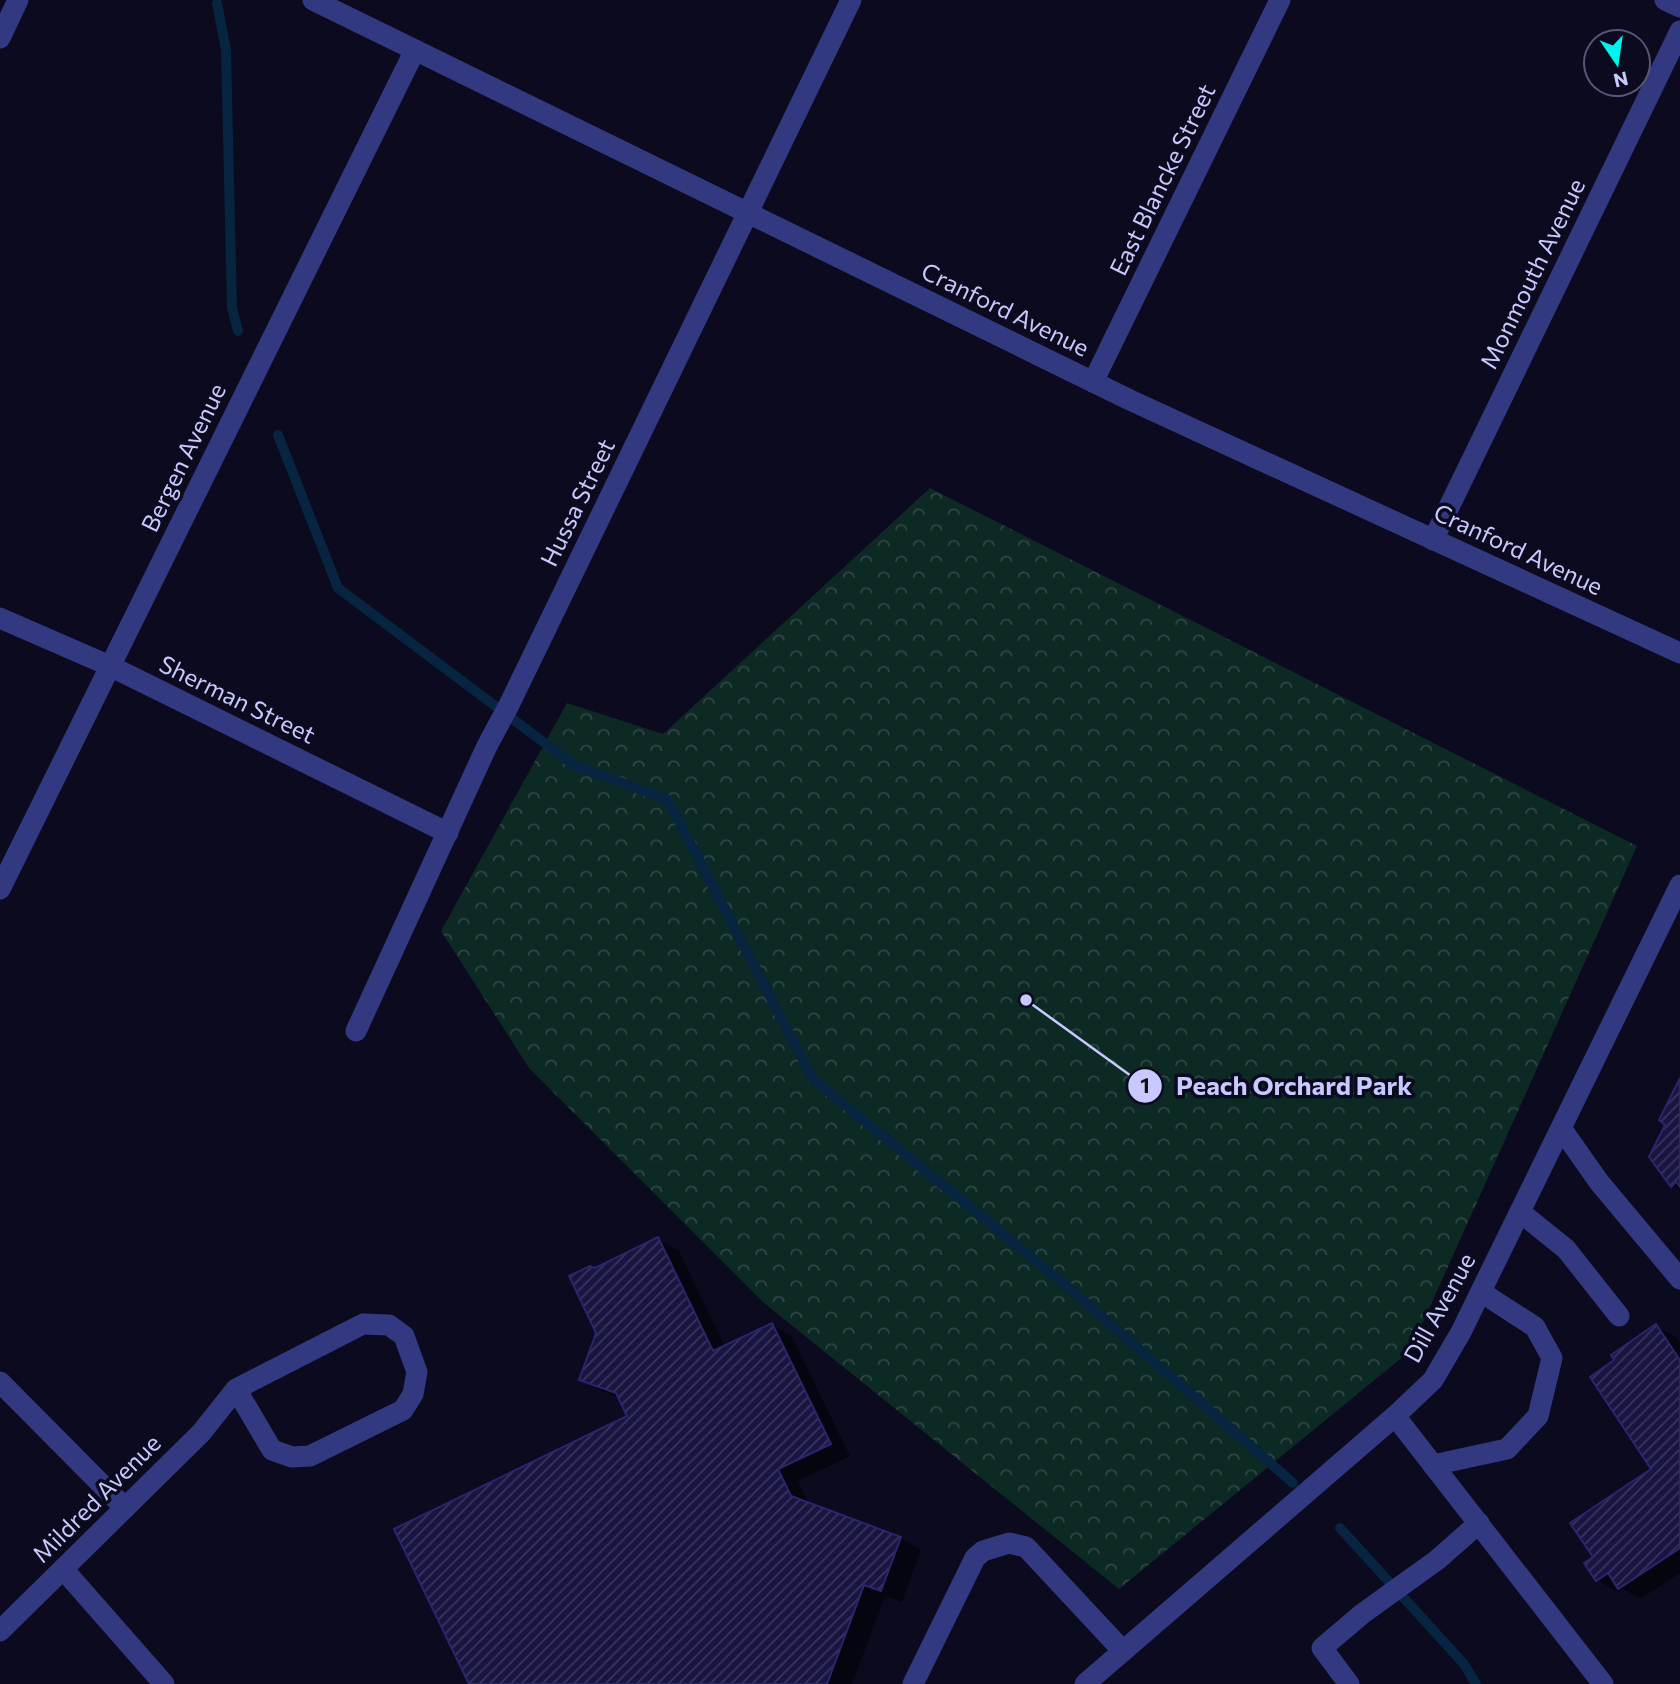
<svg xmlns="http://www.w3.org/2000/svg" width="1680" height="1684" font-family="Commissioner,sans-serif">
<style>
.forest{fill:url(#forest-crowns)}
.shadow{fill:#0007}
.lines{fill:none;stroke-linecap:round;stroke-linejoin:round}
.stream{stroke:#072440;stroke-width:10}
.building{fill:url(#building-hatch);stroke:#2a256e;stroke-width:2}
.minor{stroke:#323981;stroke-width:21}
.labels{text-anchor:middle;stroke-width:7;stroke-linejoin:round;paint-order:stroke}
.street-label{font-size:24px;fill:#c8c9ff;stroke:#0b0a1e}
.leader{fill:none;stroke:#c8c9ff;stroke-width:2.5}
.callout-dot{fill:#c8c9ff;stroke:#0b0a1e;stroke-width:2.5}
.mark-label{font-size:21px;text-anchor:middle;font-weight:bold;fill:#111}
.callout-label{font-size:26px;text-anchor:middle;font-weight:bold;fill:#c8c9ff;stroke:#0b0a1e;stroke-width:7;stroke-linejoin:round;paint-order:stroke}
</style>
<defs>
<pattern id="forest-crowns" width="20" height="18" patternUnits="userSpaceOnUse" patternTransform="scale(1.75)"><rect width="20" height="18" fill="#0d2924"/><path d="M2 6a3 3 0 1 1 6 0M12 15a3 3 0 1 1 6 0" fill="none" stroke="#2f4745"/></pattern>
<pattern id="building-hatch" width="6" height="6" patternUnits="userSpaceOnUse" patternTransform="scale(1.75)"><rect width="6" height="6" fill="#181541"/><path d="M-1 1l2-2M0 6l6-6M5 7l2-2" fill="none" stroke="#38365e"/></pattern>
</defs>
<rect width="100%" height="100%" fill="#0b0a1e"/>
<polygon class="forest" points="930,488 1637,846 1410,1351 1119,1589 764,1303 529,1068 441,931 567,703 663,734"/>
<g class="shadow">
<polygon points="1680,1082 1680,1190 1673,1186 1651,1156 1668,1124"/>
<polygon points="658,1239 679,1251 725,1347 772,1325 792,1337 850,1456 798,1481 809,1505 901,1538 921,1550 902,1602 885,1596 852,1684 471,1684 630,1417 620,1398 602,1391 581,1379 598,1333 595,1270"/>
<polygon points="1656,1326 1677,1338 1680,1343 1680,1573 1640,1599 1623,1589 1618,1592 1597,1580 1595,1558 1654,1470 1617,1360"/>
</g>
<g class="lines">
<g class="stream">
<polyline points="217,3 226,50 232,308 238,331"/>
<polyline points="278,435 338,588 574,765 668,800 813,1079 1063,1283 1293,1483"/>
<polyline points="1340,1528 1464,1664 1476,1684"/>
</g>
</g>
<g class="building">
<polygon points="1680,1078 1680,1187 1676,1182 1671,1187 1649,1157 1665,1125 1659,1120"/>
<polygon points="658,1237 713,1351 772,1323 831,1444 778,1469 791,1496 901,1537 881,1591 864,1585 827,1684 469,1684 394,1529 627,1416 616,1393 579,1380 596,1333 569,1276 590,1266 595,1268"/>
<polygon points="1656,1324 1680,1360 1680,1548 1618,1589 1608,1573 1596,1581 1584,1563 1593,1557 1570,1523 1651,1469 1590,1377 1614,1360 1611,1355"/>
</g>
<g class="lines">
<g class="minor">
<polyline points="313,0 1130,400 1680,653"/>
<polyline points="1665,0 1680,7"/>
<polyline points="0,38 18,0"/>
<polyline points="1093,382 1280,0"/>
<polyline points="1433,540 1680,31"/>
<polyline points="0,618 110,666 448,833"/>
<polyline points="0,889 415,50"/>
<polyline points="356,1031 487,746 509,705 851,0"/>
<polyline points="1561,1128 1599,1182 1680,1279"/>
<polyline points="1520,1212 1566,1249 1619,1316"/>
<polyline points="0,1382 125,1508"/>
<polyline points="1395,1416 1603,1684"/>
<polyline points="1433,1465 1507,1449 1538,1416 1552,1358 1535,1327 1481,1292"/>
<polyline points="63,1569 164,1684"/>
<polyline points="0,1631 201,1433 236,1389 363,1324 389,1325 404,1336 417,1372 413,1394 403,1410 310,1456 292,1457 272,1450 236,1389"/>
<polyline points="913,1684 975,1558 983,1551 1009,1543 1026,1547 1123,1651"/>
<polyline points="1085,1684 1395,1416 1433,1380 1461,1332 1680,885"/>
<polyline points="1349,1684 1322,1648 1362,1614 1437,1560 1479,1523"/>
</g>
</g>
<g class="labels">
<g class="street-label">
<text transform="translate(1163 180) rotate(-64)" y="8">East Blancke Street</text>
<text transform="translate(1533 274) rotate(-64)" y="8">Monmouth Avenue</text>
<text transform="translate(1005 310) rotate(26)" y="8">Cranford Avenue</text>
<text transform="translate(184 458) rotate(-64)" y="8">Bergen Avenue</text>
<text transform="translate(578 503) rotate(-64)" y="8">Hussa Street</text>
<text transform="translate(1518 550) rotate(25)" y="8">Cranford Avenue</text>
<text transform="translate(237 700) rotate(26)" y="8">Sherman Street</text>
<text transform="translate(1440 1308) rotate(-61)" y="8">Dill Avenue</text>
<text transform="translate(97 1499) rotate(-45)" y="8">Mildred Avenue</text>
</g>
</g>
<path class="leader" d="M1026 1000L1145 1086"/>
<g class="callout-dot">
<circle cx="1026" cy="1000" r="7"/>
<circle cx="1145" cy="1086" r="18"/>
</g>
<g class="mark-label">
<text x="1145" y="1093">1</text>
</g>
<g class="callout-label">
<text x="1294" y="1095">Peach Orchard Park</text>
</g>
<g transform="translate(1617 63) rotate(167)"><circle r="33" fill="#0b0a1e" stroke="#575678" stroke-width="2"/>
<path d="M0-5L12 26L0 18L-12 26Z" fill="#00f3ec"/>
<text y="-10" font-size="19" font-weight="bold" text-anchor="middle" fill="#c8c9ff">N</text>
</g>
</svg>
